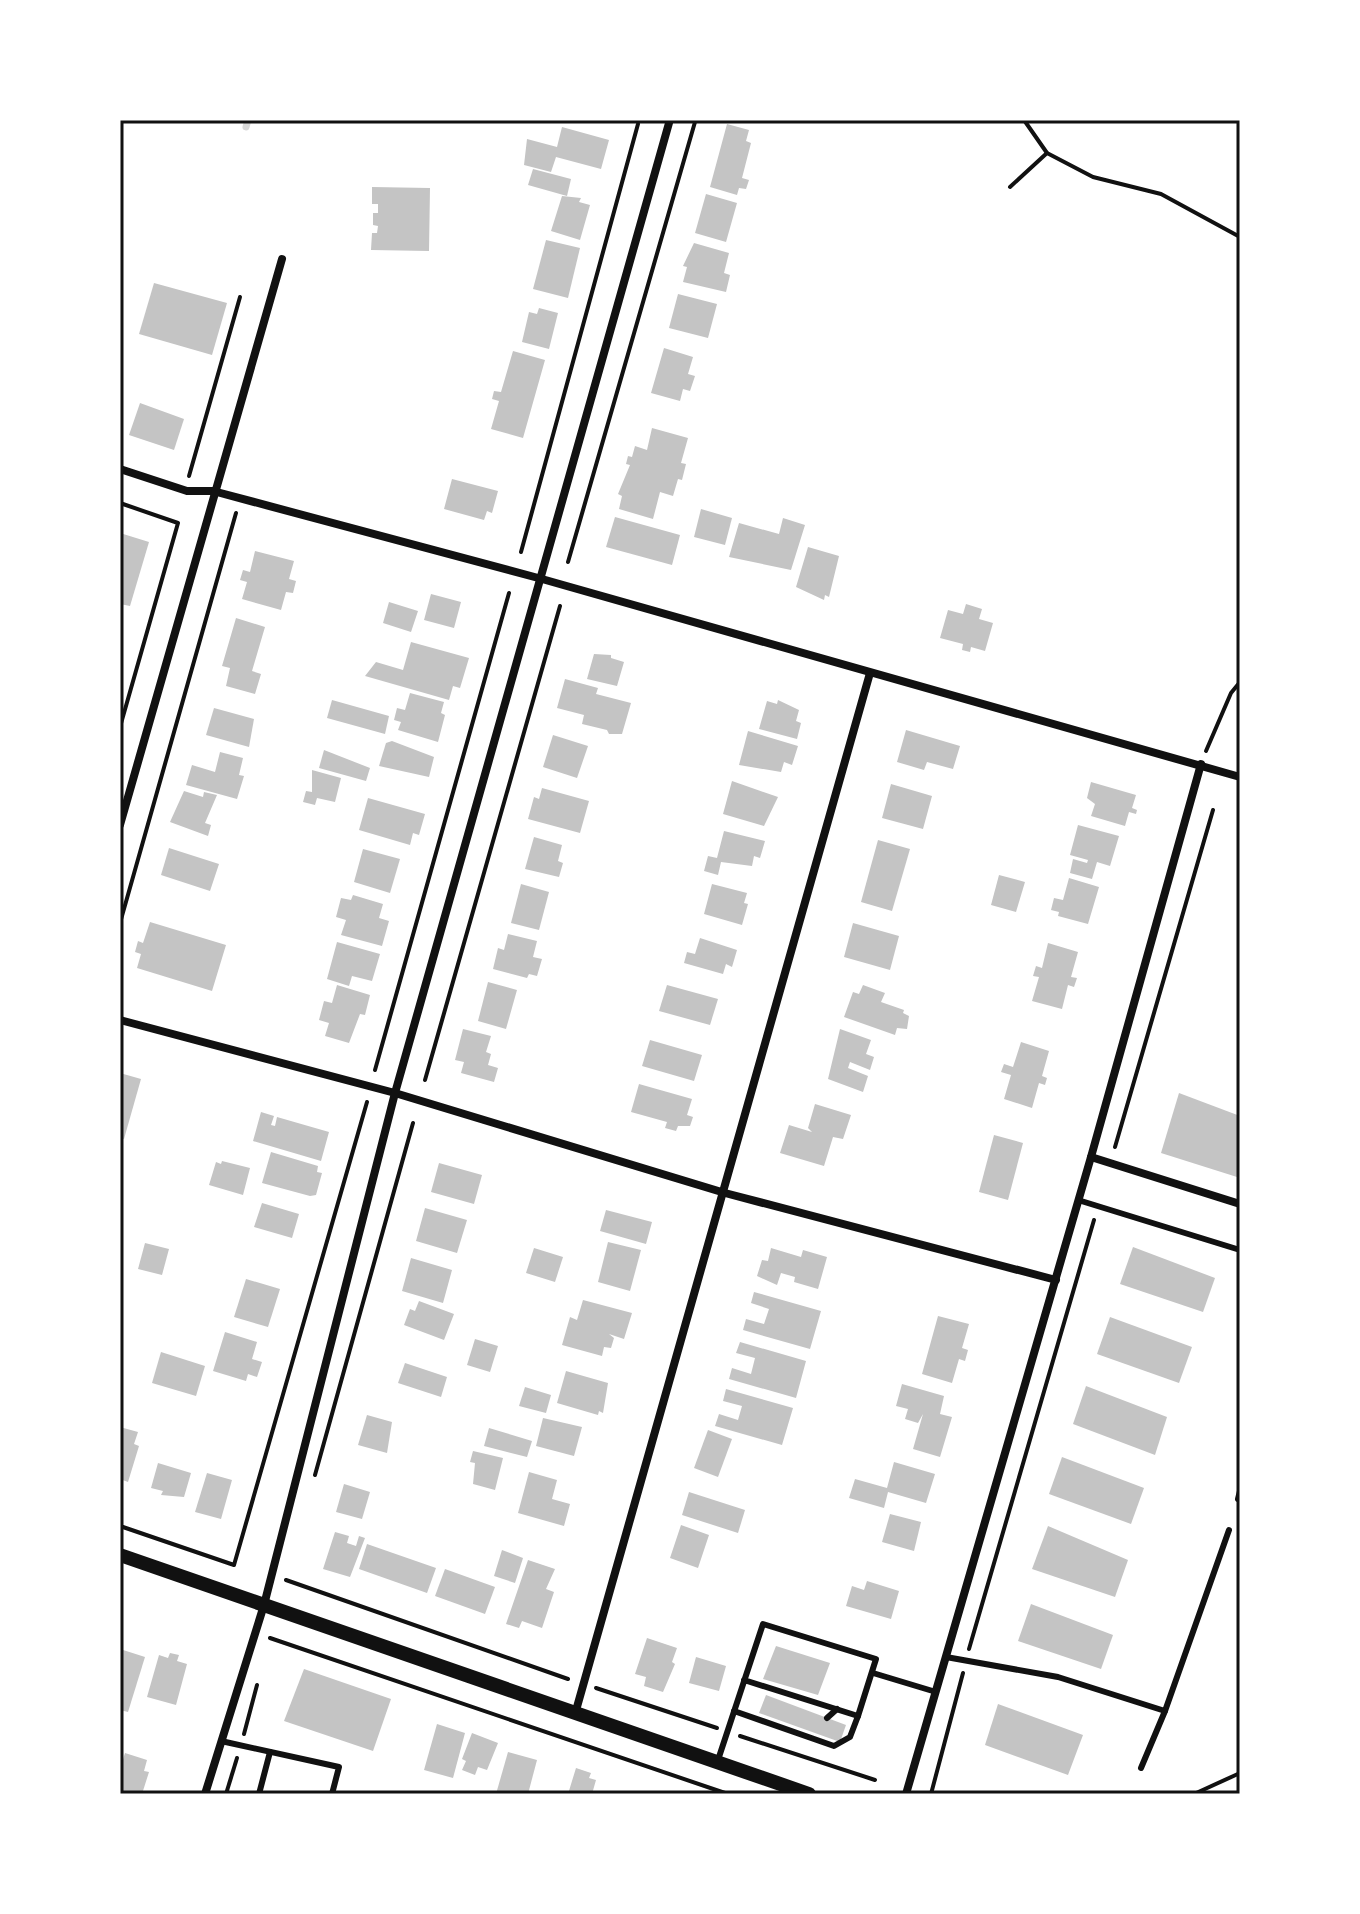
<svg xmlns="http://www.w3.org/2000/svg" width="1360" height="1914" font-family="Karla,sans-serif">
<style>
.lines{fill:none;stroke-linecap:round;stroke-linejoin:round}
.stream{stroke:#d9d9d9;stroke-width:7}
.building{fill:#c4c4c4}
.path{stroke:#111;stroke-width:4}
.service{stroke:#111;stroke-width:6}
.minor{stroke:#111;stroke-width:8}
.tertiary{stroke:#111;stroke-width:14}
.neatline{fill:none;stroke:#111;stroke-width:3}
</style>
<rect width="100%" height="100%" fill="#fff"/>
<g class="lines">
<polyline class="stream" points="246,127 248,120"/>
</g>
<g class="building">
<polygon points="727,124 749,130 746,141 751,143 742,178 749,180 746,189 739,188 737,195 710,187"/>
<polygon points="562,127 609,140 601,169 556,157 551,172 524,165 527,139 557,147"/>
<polygon points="533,169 571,179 567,196 528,185"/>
<polygon points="372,187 430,188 429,251 371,250 372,233 377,233 378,226 373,225 373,213 378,213 378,204 372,204"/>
<polygon points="706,194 737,203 726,242 695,233"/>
<polygon points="562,196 581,198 579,202 590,205 580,240 551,231"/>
<polygon points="546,240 580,248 568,298 533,289"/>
<polygon points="694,243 729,253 724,273 730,275 726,292 683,282 687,267 683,266"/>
<polygon points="154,283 227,303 212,355 139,334"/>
<polygon points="678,294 717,304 708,338 669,328"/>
<polygon points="539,308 558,313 549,349 522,342 529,312 537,314"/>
<polygon points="664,348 693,357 688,374 695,376 690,391 683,389 680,401 651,393"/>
<polygon points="513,351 545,360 523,438 491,429 499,401 492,399 494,391 501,392"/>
<polygon points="140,403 184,419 174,450 129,435"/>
<polygon points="652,428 688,438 681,463 686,464 682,480 678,479 673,496 660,492 653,519 619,509 622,496 618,494 630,465 626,464 628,456 632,457 635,446 647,450"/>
<polygon points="452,479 498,491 492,513 487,511 484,520 444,509"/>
<polygon points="701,509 732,518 725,545 694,537"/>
<polygon points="615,517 680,535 672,565 606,547"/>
<polygon points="783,518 805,525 791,570 729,557 739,523 779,534"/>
<polygon points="120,533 149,542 130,606 120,604"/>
<polygon points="808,547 839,556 829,597 825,595 824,600 796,587"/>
<polygon points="255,551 294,561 289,579 296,581 293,593 286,592 281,610 242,599 247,582 240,580 243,570 250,572"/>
<polygon points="431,594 461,602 454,628 424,620"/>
<polygon points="389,602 418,611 411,632 383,623"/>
<polygon points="966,604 982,609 979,619 993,623 985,651 971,647 970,652 962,650 963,644 940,638 948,610 963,614"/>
<polygon points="236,618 265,627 252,671 261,674 255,694 226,686 230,668 222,666"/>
<polygon points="411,642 469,658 460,688 453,686 449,700 365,676 376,662 403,670"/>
<polygon points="594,654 611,655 611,658 624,662 617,686 587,679"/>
<polygon points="565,679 598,688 596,694 631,703 622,734 609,734 607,730 582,724 584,715 557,708"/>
<polygon points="410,693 444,702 441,713 445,715 438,742 398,730 401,722 394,720 397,708 405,710"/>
<polygon points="332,700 389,716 385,734 327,718"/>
<polygon points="778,700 799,710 796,721 801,723 797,739 759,729 767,701 777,704"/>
<polygon points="214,708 254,719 249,747 206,735"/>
<polygon points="906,730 960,746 953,769 927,762 924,770 897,762"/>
<polygon points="748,731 798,746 792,765 784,762 781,772 739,765"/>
<polygon points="553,735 588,746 577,778 543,767"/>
<polygon points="392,741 434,757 429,777 379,766 386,743"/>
<polygon points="324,750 370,768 366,781 319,768"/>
<polygon points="220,752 243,758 239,775 244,776 237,799 186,785 192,765 215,772"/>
<polygon points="312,770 341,778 335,802 317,798 315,805 303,802 306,791 312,792"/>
<polygon points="732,781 778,797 764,826 723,814"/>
<polygon points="1091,782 1136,795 1132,808 1137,810 1136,814 1129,812 1125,826 1091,816 1095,804 1087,798"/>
<polygon points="891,784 932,796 923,829 882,818"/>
<polygon points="542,788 589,801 580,833 528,819 534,797 539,799"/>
<polygon points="184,791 203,797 204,792 217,795 205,823 211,825 208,836 170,822"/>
<polygon points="368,798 425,814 419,835 413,833 410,845 359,830"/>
<polygon points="1078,825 1119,836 1110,866 1097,862 1092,879 1070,873 1073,859 1087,863 1088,860 1070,855"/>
<polygon points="724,831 765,841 760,858 754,856 752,866 721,862 718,875 704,871 708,856 717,858"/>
<polygon points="534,837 562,845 558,861 563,863 559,877 525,869"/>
<polygon points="878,840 910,849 892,911 861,902"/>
<polygon points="169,848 219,864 210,891 161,875"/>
<polygon points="363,849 400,859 390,893 354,882"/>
<polygon points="999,875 1025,882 1016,912 991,905"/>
<polygon points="1069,878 1099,887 1088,924 1058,916 1059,912 1051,910 1054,898 1063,900"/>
<polygon points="521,884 549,892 539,930 511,923"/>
<polygon points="712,884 747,893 744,903 748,904 742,925 704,914"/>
<polygon points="353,895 383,904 379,918 389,921 382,946 341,935 346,920 336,917 341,898 351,900"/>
<polygon points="150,922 226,945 212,991 137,968 141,954 135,952 138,941 143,943"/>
<polygon points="853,923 899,936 890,970 844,957"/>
<polygon points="508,934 537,941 533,957 542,959 537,976 529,974 527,978 493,969 498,948 504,950"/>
<polygon points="700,938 737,950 732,967 726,964 723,974 684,963 687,952 695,954"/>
<polygon points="337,942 380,954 372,981 352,976 349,986 327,979"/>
<polygon points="1048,943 1078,952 1071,977 1077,978 1074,987 1068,985 1062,1009 1032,1001 1039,977 1033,976 1036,966 1042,968"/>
<polygon points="488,982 517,990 506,1029 478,1021"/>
<polygon points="337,985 370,995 365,1015 360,1014 349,1043 325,1036 329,1023 319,1020 324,1001 332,1003"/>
<polygon points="667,985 718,999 710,1025 659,1011"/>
<polygon points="863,985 885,993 881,1002 904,1010 903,1013 909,1016 907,1029 897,1028 895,1035 844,1017 853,992 859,994"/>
<polygon points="463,1029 491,1036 486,1052 491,1054 488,1065 498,1068 494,1082 461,1073 464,1062 455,1060"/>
<polygon points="840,1029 871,1040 866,1054 874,1057 870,1070 850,1062 848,1068 868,1076 863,1092 828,1079"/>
<polygon points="650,1040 702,1055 694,1081 642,1066"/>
<polygon points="1021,1042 1049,1051 1042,1076 1047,1078 1045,1085 1039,1083 1032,1108 1004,1099 1011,1075 1001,1072 1004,1064 1013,1067"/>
<polygon points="120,1073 141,1079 124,1139 120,1138"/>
<polygon points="639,1084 692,1099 687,1115 693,1117 690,1126 678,1126 676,1131 665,1128 667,1122 631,1112"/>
<polygon points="1179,1093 1240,1116 1237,1177 1161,1153"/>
<polygon points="815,1104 851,1115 843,1139 833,1137 824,1166 780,1153 789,1125 812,1132 808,1128"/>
<polygon points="261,1112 274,1116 271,1125 275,1126 277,1117 329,1132 321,1161 253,1141"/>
<polygon points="994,1135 1023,1143 1008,1200 979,1192"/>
<polygon points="271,1152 318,1166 317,1172 322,1173 316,1195 310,1196 262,1183"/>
<polygon points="222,1161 250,1168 243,1195 209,1185 216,1162 221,1164"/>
<polygon points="439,1163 482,1175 474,1204 431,1192"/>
<polygon points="262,1203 299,1214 292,1238 254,1227"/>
<polygon points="425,1208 467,1220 457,1253 416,1241"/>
<polygon points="606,1210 652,1222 646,1244 600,1231"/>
<polygon points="608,1242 641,1250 630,1291 598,1282"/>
<polygon points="145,1243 169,1249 162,1275 138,1269"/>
<polygon points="1133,1247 1215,1278 1203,1312 1120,1284"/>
<polygon points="534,1248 563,1257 555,1282 526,1273"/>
<polygon points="771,1248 801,1257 803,1250 827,1257 818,1289 794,1282 795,1277 781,1273 777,1285 757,1276 762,1260 768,1261"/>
<polygon points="411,1258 452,1270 443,1303 402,1291"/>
<polygon points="246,1279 280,1289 268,1327 234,1317"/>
<polygon points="754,1292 821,1311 810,1349 743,1330 746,1319 764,1324 769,1309 751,1303"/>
<polygon points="583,1300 632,1313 624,1339 609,1334 614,1338 611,1348 604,1347 602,1356 562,1345 570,1317 577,1320"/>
<polygon points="419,1301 454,1314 444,1340 404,1325 410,1309 415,1311"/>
<polygon points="938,1316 969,1324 962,1348 968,1350 965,1361 959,1359 952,1383 922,1374"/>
<polygon points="1110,1317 1192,1347 1179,1383 1097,1354"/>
<polygon points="225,1332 257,1342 252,1359 262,1362 257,1377 248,1374 246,1381 213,1371"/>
<polygon points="475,1339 498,1346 490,1372 467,1365"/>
<polygon points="740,1342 806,1361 796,1398 729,1379 732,1368 751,1374 755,1358 736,1353"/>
<polygon points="161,1352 205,1366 196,1396 152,1383"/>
<polygon points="405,1363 447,1377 441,1397 398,1383"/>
<polygon points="566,1371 608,1383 603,1413 599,1411 598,1415 557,1403"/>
<polygon points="902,1384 944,1396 940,1414 952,1417 940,1457 913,1449 923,1414 918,1423 905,1419 908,1409 896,1406"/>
<polygon points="1086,1386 1167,1417 1155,1455 1073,1424"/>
<polygon points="525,1387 551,1395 546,1413 519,1406"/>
<polygon points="726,1389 793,1408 782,1445 715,1426 719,1414 738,1420 742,1406 723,1401"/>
<polygon points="367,1415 392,1422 387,1453 358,1445"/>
<polygon points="543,1418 582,1427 574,1456 536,1446"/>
<polygon points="120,1427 138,1432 134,1444 139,1446 128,1482 120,1479"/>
<polygon points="489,1428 532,1441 527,1457 484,1446"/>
<polygon points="708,1430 732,1439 718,1477 694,1468"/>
<polygon points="473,1451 503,1458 495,1490 473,1484 475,1463 470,1462"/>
<polygon points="1062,1457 1144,1488 1131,1524 1049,1494"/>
<polygon points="894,1462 935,1474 926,1503 888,1492 884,1508 849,1498 855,1479 887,1488"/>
<polygon points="158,1463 191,1473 184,1497 161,1495 163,1491 151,1488"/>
<polygon points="529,1472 557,1480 552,1499 570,1504 564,1526 518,1513"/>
<polygon points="207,1473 232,1480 221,1519 195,1512"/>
<polygon points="344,1484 370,1492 362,1519 336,1512"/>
<polygon points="689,1492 745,1510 738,1533 682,1515"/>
<polygon points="890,1514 921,1522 914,1551 882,1542"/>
<polygon points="681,1525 709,1535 698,1568 670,1558"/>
<polygon points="1048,1526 1128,1560 1115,1597 1032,1569"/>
<polygon points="335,1532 349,1536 347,1543 356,1546 359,1536 365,1538 350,1577 323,1569"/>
<polygon points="367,1544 436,1568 427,1593 359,1569"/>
<polygon points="502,1550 523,1558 515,1583 494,1576"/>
<polygon points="528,1560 555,1569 546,1589 554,1592 542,1628 522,1621 519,1628 506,1624"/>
<polygon points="445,1569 495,1587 485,1614 435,1596"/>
<polygon points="867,1581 899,1591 891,1619 846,1606 852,1586 864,1590"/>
<polygon points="1031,1604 1113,1635 1101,1669 1018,1641"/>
<polygon points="647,1638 677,1648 672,1662 675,1664 663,1692 644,1686 646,1677 635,1674"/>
<polygon points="776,1646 830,1663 818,1695 763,1679"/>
<polygon points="120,1649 145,1657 128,1712 120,1710"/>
<polygon points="170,1653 179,1655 177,1661 187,1664 176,1705 147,1697 159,1655 168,1658"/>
<polygon points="696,1657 726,1666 719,1691 689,1683"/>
<polygon points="304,1669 391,1699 373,1751 284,1721"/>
<polygon points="766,1695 846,1725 840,1742 759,1713"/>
<polygon points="998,1704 1083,1735 1068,1775 985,1745"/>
<polygon points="437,1724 465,1733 453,1778 424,1770"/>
<polygon points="472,1733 498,1743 487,1770 478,1767 475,1775 462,1770 466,1761 462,1759"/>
<polygon points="508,1752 537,1760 528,1794 496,1794"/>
<polygon points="125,1753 147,1760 144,1771 149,1772 142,1794 120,1794 120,1769"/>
<polygon points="576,1768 591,1773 589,1778 596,1780 592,1794 568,1794"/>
</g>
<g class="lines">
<g class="path">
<polyline points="1024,120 1047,153 1093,177 1161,194 1240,237"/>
<polyline points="1010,187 1047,153"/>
<polyline points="189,476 240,297"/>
<polyline points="120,503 178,523 120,727"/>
<polyline points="521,552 638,124"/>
<polyline points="568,562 695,122"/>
<polyline points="1206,751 1231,693 1240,682"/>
<polyline points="120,923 236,513"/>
<polyline points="375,1070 509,593"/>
<polyline points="425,1080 560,606"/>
<polyline points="1115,1147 1213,810"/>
<polyline points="315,1475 413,1123"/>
<polyline points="120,1526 234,1565 367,1102"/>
<polyline points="286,1580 568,1679"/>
<polyline points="270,1638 728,1794"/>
<polyline points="969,1649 1094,1220"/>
<polyline points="596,1688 717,1728"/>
<polyline points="244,1734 257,1685"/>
<polyline points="740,1736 875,1780"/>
<polyline points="226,1794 237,1758"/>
<polyline points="931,1794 963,1673"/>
<polyline points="1194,1794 1240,1773"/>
</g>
<g class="service">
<polyline points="1078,1200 1240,1250"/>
<polyline points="1238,1499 1240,1491"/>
<polyline points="946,1657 1058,1677 1165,1711 1229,1530"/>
<polyline points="873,1673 936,1692"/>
<polyline points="734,1711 834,1746 850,1737 858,1716"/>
<polyline points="827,1718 837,1709"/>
<polyline points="221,1741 339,1767 332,1794"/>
<polyline points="717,1763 763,1624 876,1659 858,1716 744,1680"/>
<polyline points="1141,1768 1165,1711"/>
<polyline points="259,1794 270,1752"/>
</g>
<g class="minor">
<polyline points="120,469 187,491 213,491 542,579 1240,777"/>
<polyline points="120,825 282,259"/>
<polyline points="120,1020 395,1093 725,1193 1056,1280"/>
<polyline points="1091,1157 1240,1204"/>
<polyline points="575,1714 870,673"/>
<polyline points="205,1794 264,1605 395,1093 669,123"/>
<polyline points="906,1794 1091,1157 1201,764"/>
</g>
<polyline class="tertiary" points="120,1555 809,1794"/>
</g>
<rect width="1360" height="1914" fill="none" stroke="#ffffff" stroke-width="244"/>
<rect x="122" y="122" width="1116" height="1670" class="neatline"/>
</svg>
